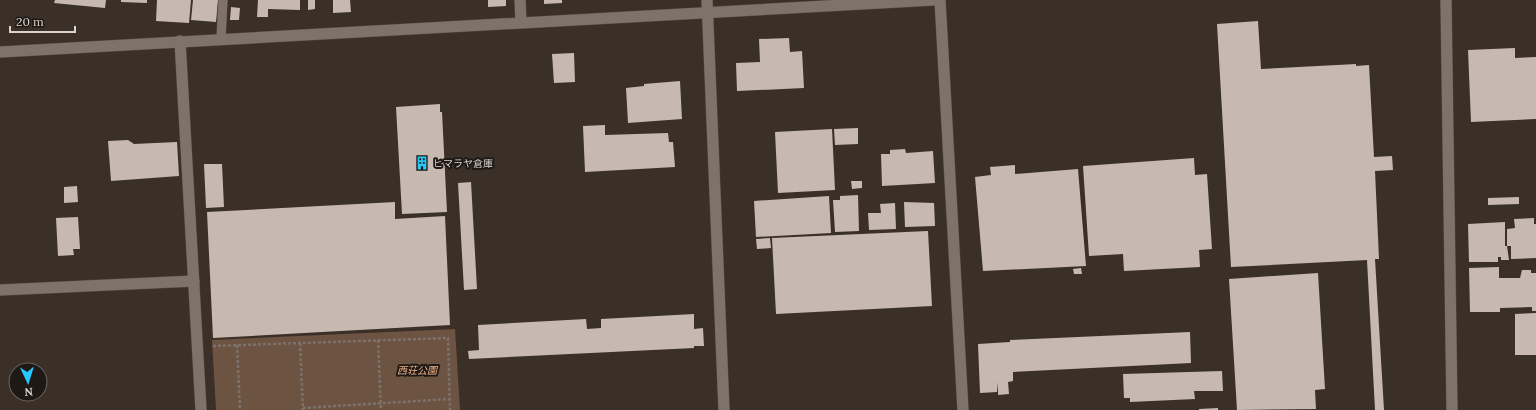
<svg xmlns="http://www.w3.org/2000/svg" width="1536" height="410" font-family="Lora,'Noto Sans JP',serif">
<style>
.green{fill:#6d5341}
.building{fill:#c7b9af}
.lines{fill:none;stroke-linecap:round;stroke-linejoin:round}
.service-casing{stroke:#564c45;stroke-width:10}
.minor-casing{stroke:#564c45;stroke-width:12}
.tertiary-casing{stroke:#564c45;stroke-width:12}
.path{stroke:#7c726c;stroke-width:2.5;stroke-dasharray:3 2;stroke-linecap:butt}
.service{stroke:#7f7269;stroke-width:9}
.minor{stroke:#7f7269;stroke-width:11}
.tertiary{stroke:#7f7269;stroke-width:11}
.labels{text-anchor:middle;stroke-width:4;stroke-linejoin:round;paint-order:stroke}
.poi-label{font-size:10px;fill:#dbd3ce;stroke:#1e1915;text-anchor:start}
.park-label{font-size:10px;font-style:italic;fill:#efb58b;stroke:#1e1915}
</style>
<rect width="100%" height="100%" fill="#3b3028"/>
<polygon class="green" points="455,329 460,410 216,410 212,340"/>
<g class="building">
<polygon points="55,0 106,0 105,8 54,3"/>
<polygon points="121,0 147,0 147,3 121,2"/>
<polygon points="157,0 191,0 189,23 156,21"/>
<polygon points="193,0 218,0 216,22 191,20"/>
<polygon points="258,0 300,0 300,10 268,9 268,17 257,17"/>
<polygon points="308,0 315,0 315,9 308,10"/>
<polygon points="333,0 350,0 351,12 333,13"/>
<polygon points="488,0 506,0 506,6 488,7"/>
<polygon points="544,0 562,0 562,3 544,4"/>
<polygon points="231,7 240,8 239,20 230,20"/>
<polygon points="1258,21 1261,69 1356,64 1356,66 1369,65 1374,157 1392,156 1393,170 1375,171 1379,259 1375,259 1384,410 1375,410 1367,260 1231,267 1217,24"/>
<polygon points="789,38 790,52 802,51 804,88 737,91 736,63 760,62 759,39"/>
<polygon points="1515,48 1515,58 1536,57 1536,119 1471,122 1468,50"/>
<polygon points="574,53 575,82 554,83 552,54"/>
<polygon points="680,81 682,119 628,123 626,88 644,86 644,84"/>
<polygon points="440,104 440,112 442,112 447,212 402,214 396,107"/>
<polygon points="605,125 605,135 668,133 669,142 673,142 675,167 585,172 583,126"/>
<polygon points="858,128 858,144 835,145 834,129"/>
<polygon points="832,129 835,190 778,193 775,132"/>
<polygon points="128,140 134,144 177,142 179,176 111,181 108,141"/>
<polygon points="905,149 906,153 933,151 935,183 882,186 881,154 890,154 890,150"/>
<polygon points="1194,158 1195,175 1207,174 1212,249 1199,250 1200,267 1124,271 1123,254 1089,256 1083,166"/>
<polygon points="204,164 222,164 224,207 206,208"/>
<polygon points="1015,165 1015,174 1078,169 1086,266 983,271 975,177 991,175 990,167"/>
<polygon points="851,181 862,181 862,188 852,189"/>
<polygon points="471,182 477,289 464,290 458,183"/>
<polygon points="77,186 78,202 64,203 64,187"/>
<polygon points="858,195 859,231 835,232 833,200 840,200 840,196"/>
<polygon points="829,196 831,233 756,237 754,201"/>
<polygon points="1519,197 1519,204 1488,205 1488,198"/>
<polygon points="395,202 395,219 445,216 450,325 213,338 207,212"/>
<polygon points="904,202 934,203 935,226 905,227"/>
<polygon points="895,203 896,229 869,230 868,213 881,213 880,204"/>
<polygon points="78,217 80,249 73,249 74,255 58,256 56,218"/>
<polygon points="1534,218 1534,224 1536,224 1536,258 1511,259 1511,246 1507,246 1509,260 1501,260 1501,257 1498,257 1498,262 1469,262 1468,224 1505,222 1505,246 1507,246 1507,229 1515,228 1514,219"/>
<polygon points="928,231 932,306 776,314 772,238"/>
<polygon points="770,238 771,248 757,249 756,239"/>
<polygon points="1499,267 1499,278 1520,278 1522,270 1531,270 1531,273 1536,273 1536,311 1532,311 1532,307 1500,308 1500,312 1470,312 1469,268"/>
<polygon points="1081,268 1082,274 1074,274 1073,269"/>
<polygon points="1318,273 1325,389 1315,390 1316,409 1237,410 1229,279"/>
<polygon points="1536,313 1536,355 1515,355 1515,314"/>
<polygon points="694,314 694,329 703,328 704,346 694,346 694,348 469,359 468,351 479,350 478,325 586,319 587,329 601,328 601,319"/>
<polygon points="1190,332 1191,363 1013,372 1013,381 1008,382 1009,394 998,395 998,382 997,392 980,393 978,344 1010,342 1010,340"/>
<polygon points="1222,371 1223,391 1194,391 1195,399 1130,402 1130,398 1124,398 1123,374"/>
<polygon points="1218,408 1218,410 1199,410 1199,409"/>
</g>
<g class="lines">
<g class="service-casing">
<polyline id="service" points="221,39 223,0"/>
</g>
<g class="minor-casing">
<g id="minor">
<polyline points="520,0 521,22"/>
<polyline points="940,0 963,410"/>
<polyline points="180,41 201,410"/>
<polyline points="0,290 194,281"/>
</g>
</g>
<g class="tertiary-casing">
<g id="tertiary">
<polyline points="707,0 724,410"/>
<polyline points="1446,0 1452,410"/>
<polyline points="0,52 934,0"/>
</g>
</g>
<g class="path">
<polyline points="378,340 381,410"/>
<polyline points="300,343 303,410"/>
<polyline points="237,345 240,410"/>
<polyline points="213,346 448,338 450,410"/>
<polyline points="303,408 450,399"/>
</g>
<use href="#service" class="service"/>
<use href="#minor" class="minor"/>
<use href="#tertiary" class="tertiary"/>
</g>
<defs>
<g id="building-bare" transform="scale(1.08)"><path d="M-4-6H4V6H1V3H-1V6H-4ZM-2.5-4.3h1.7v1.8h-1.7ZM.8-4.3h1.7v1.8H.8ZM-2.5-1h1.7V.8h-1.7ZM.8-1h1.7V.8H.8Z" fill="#26c9fe" stroke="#1e1915" stroke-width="2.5" paint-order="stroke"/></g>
</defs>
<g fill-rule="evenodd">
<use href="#building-bare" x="422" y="163"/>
</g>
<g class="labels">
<g class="poi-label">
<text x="433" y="167">ヒマラヤ倉庫</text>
</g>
<g class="park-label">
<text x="417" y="374">西荘公園</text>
</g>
</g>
<g transform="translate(28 382) rotate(176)"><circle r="19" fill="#1e1915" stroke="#6a635f"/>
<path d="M0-3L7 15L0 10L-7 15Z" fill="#26c9fe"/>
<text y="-6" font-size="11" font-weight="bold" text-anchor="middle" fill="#dbd3ce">N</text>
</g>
<path d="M10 26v6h65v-6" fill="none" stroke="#dbd3ce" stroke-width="2"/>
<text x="16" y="26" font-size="12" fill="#dbd3ce" stroke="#1e1915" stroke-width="3" paint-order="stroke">20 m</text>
</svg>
